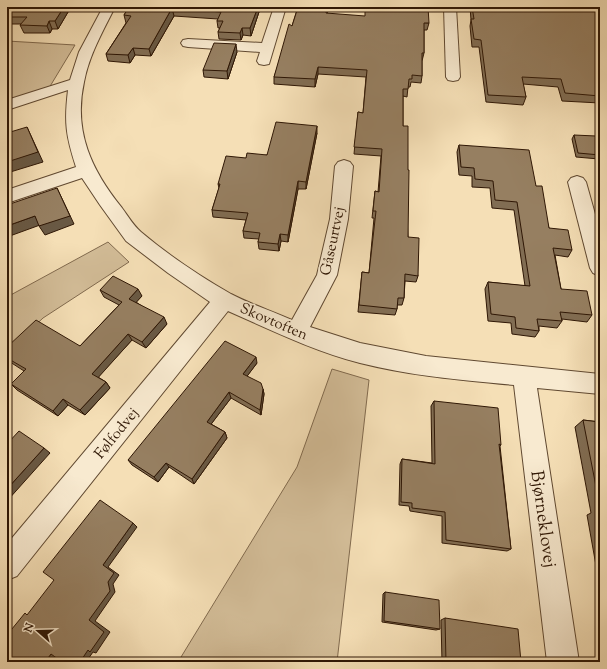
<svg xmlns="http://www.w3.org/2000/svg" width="607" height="669" font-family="'Sorts Mill Goudy',serif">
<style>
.green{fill:#d3bd98;stroke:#816a4e}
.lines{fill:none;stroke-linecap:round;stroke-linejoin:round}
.minor-casing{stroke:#604931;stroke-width:2}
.minor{fill:#f8ead0;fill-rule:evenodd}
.wall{fill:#816d53;stroke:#2f1705}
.shaded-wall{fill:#695944;stroke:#2f1705}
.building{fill:#967f61;stroke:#2f1705}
.labels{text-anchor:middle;stroke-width:3.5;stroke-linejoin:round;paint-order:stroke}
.street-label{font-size:15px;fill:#2f1705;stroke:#f8ead0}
.near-street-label{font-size:18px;fill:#2f1705;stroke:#f8ead0}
</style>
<rect width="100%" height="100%" fill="#f5dfb6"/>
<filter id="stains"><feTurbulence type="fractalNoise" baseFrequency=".005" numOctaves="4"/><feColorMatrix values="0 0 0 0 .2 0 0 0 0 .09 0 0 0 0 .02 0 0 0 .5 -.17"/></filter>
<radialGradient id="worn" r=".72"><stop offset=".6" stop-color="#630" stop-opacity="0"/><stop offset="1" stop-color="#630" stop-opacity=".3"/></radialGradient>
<g class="green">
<polygon points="7,41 75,45 49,88 7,101"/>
<polygon points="108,242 129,262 43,318 7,352 7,297"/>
<polygon points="332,369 369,380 337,662 178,662 297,467"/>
</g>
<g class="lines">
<g class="minor-casing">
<g id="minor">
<path d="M103 7H115C103 31 89 55 84 82 73 132 92 171 122 208 128 216 133 225 141 232 167 254 201 277 231 294 250 304 272 311 292 320L317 275 330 219 335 166 338 162 344 160 350 162 353 166 348 219 337 275 310 327 360 343 426 356 600 374V394L537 388 579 662H547L514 385C462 380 411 376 360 363 314 351 271 330 228 311L17 576 7 580V544L210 302 168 273 126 241 100 205 82 178 7 203V190L76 167C66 136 64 123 68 90L7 110V100L70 80 79 52Z"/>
<polygon points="274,7 286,7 269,64 264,65 259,64 257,61 260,52 188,47 183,46 181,43 183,40 188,39 262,43"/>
<polygon points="444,7 456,7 460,77 458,80 453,81 448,80 446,77"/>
<polygon points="577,176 583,178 586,182 600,232 600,276 593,273 590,268 568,182 571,178"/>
</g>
</g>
<use href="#minor" class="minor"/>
</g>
<g class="wall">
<polygon points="7,7 71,7 58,29 52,29 50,33 24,33 20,25 21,24 7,24"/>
<polygon points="129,7 260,7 260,9 251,36 243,35 241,40 219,39 218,32 220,28 218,28 217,21 218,19 174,16 151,56 135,55 130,63 108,61 106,54 126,23 124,15"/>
<polygon points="298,7 329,7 327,14 429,23 427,30 424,30 424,53 422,61 422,76 421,83 411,82 410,87 408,87 407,97 403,96 403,126 408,237 418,276 416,282 405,281 404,298 402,305 397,305 397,309 395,315 358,312 362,272 369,273 374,218 372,218 375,191 378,192 381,156 354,154 358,112 363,113 366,77 318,74 315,87 274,84 274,77 292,26"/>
<polygon points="470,7 600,7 600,103 562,101 558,87 523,84 526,97 523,105 486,102 479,47 472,47 470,26 471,20"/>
<polygon points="237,52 228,79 204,77 203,70"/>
<polygon points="317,133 306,189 298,189 288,242 281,241 279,251 259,249 258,242 259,239 244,238 243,231 246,220 213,217 212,210 219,188 218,184 246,158 267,155"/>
<polygon points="574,135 600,150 600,158 599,159 576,157 572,139"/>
<polygon points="459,145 536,186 549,228 572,250 568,257 555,255 561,289 592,315 587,322 562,319 562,321 557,328 539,326 539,331 535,337 512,334 511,323 488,321 485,289 488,282 525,286 514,210 492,208 490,188 472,187 472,176 459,175 457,152"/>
<polygon points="100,290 142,296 136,302 167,324 146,348 132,340 98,377 106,382 110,388 85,415 68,405 58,416 17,390 11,384 24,371 7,360 7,347 80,346 119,305 104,297"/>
<polygon points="257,363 247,376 263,389 264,394 261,415 231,398 211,424 225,432 227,438 194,484 169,467 158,482 132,465 128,460"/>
<polygon points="434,401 501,445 500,446 511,549 507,551 442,543 442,516 410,511 409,506 399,505 400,464 402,459 432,463 431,406"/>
<polygon points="583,420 600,422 600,588 587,515 591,513 575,427"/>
<polygon points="385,592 440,629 436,630 382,622 383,594"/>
<polygon points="445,618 521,662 442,662 441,620"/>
</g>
<g class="shaded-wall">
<polygon points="64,7 71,7 58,29 55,21"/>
<polygon points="258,7 260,7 260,9 251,36 250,28"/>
<polygon points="172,8 174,16 151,56 149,49"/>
<polygon points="49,21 52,29 50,33 47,26"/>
<polygon points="242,28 243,35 241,40 240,33"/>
<polygon points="236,44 237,52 228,79 227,71"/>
<polygon points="133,48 135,55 130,63 128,55"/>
<polygon points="318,67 318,74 315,87 315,79"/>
<polygon points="317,126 317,133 306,189 306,182"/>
<polygon points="27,127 43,162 7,173 7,162"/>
<polygon points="298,181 298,189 288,242 288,235"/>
<polygon points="57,188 74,224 45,235 39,226"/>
<polygon points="35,216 40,225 7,237 7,226"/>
<polygon points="280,234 281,241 279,251 278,244"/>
<polygon points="138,289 142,296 133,306 129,299"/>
<polygon points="164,317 167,324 146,348 142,342"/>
<polygon points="128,334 132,340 96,380 92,374"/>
<polygon points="256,357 257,363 245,379 243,374"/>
<polygon points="106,382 110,388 85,415 80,410"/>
<polygon points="263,389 264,394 261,415 260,410"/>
<polygon points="229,392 231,398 209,427 207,422"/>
<polygon points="63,399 68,405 58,416 53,411"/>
<polygon points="225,432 227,438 194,484 192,479"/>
<polygon points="44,448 50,453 7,501 7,489"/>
<polygon points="166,463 169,467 158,482 154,477"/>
<polygon points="133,523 137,527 108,567 119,575 113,584 115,592 95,621 110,632 96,653 93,652 86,662 80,662 89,620 103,565"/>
<polygon points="51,654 58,654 52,662 45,662"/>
</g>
<g class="building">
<polygon points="7,7 64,7 55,21 49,21 47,26 20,25 27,17 7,17"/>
<polygon points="129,7 258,7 250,28 242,28 240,33 218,32 223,21 217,21 221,12 172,8 149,49 133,48 128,55 106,54 131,16 124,15"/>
<polygon points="298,7 327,7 326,13 365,16 365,7 428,7 429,23 424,23 424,53 422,53 422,76 412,75 412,79 409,79 408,89 403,89 403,126 408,126 408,170 409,170 408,237 419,238 418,276 405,274 404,298 398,298 397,309 359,305 362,272 369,273 376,211 373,211 375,191 379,192 382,149 354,147 358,112 363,113 367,70 318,67 315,79 274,77 289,24 292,26"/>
<polygon points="472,7 600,7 600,96 565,93 561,79 522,77 526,97 488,95 481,40 474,39 471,19 474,19"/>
<polygon points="214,43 236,44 227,71 203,70"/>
<polygon points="276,122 317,126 306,182 298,181 288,235 280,234 278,244 258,242 260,233 243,231 248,213 212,210 220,184 218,184 226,156 246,158 247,153 267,155"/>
<polygon points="27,127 38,152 7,162 7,133"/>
<polygon points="574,135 596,136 600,150 600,155 578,153"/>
<polygon points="459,145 529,150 536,186 542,186 549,228 568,230 572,250 553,248 561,289 587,291 592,315 560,312 562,321 537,319 539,331 516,328 515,317 491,314 488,282 530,286 517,202 495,200 493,181 475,179 474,168 461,167"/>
<polygon points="57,188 70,216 39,226 35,216 7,226 7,205"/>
<polygon points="113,276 138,289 129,299 164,317 142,342 128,334 92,374 106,382 80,410 63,399 53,411 11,384 26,369 7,358 7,347 36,320 80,346 122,302 100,290"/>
<polygon points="225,341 256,357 243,374 261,383 263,389 260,410 229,392 207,422 225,432 192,479 166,463 154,477 128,460"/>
<polygon points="434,401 498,408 501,445 499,444 511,549 446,540 445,512 412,508 412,503 401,502 402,459 435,464"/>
<polygon points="583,420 600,422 600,507"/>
<polygon points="19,431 44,448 7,489 7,444"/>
<polygon points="100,500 133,523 103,565 114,573 108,582 110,591 89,620 104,632 90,652 88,650 80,662 62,662 51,654 45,662 7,662 7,635 25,613 27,615 54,580 43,572"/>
<polygon points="596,510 600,510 600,530"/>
<polygon points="385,592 439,600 440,629 384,621"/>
<polygon points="445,618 518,629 521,662 446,662"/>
</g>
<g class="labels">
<g class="street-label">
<text transform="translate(332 241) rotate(-78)" y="5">Gåseurtvej</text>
<text transform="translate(274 321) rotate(23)" y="5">Skovtoften</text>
<text transform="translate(116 433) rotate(-51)" y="5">Følfodvej</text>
</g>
<g class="near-street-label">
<text transform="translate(544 519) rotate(82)" y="6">Bjørneklovej</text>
</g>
</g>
<rect width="607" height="669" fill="none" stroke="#f5dfb6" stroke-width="24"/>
<rect x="8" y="8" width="591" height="653" fill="none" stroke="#2f1705" stroke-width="2"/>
<rect x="12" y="12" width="583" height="645" fill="none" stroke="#2f1705"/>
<g transform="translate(38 631) rotate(290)" stroke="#f8ead0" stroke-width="3" paint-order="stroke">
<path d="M0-3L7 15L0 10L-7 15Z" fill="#2f1705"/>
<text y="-6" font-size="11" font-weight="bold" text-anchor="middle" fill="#2f1705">N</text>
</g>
<rect width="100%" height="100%" filter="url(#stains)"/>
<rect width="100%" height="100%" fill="url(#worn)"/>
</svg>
